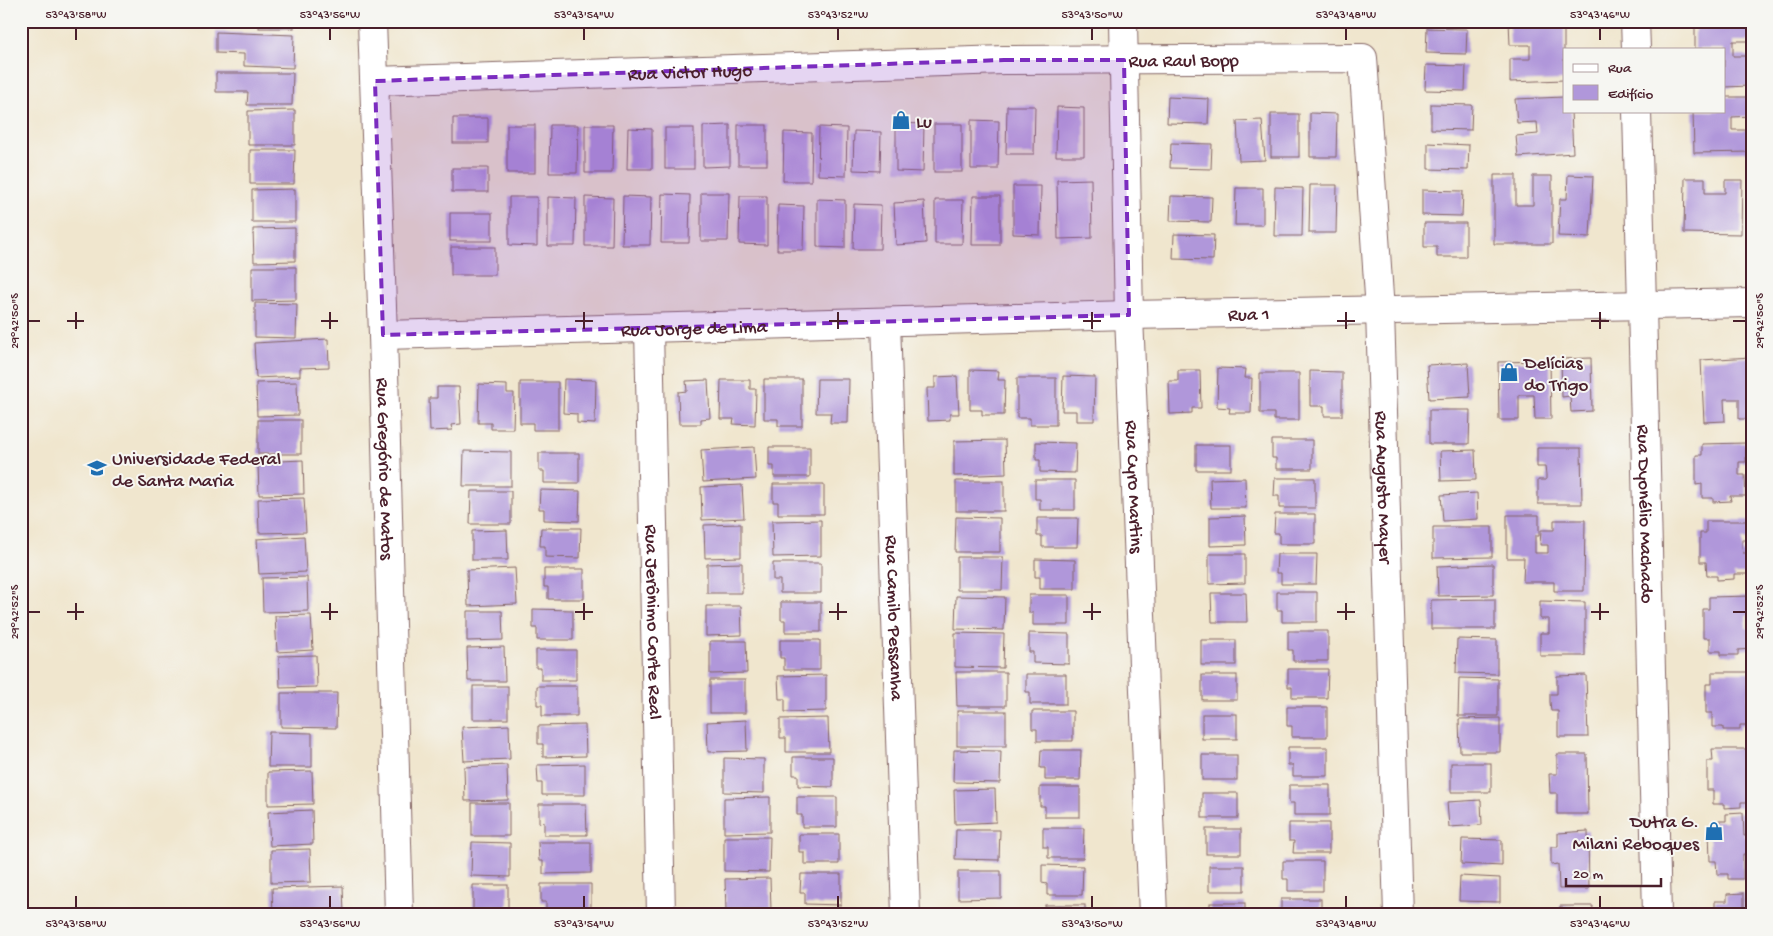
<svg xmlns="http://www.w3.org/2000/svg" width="1773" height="936" font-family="'Gochi Hand',sans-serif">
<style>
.building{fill:#b097da}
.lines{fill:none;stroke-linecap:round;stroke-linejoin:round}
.minor-casing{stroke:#846564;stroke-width:30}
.tertiary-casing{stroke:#846564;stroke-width:30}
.minor{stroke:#fff;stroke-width:28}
.tertiary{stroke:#fff;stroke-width:28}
.marked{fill:#7b2cbf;fill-opacity:0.2;stroke:#7b2cbf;stroke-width:4;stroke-dasharray:10 6;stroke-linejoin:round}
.ticks{fill:none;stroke:#4a1f2b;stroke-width:2}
.labels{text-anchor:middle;stroke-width:4;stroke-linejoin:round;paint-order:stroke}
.street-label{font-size:19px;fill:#4a1f2b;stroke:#f6f6f2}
.poi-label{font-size:19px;fill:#4a1f2b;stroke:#f6f6f2;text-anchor:start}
.neatline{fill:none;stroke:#4a1f2b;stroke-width:2}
.ticks-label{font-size:12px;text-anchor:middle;fill:#4a1f2b}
</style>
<rect width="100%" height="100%" fill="#f6f6f2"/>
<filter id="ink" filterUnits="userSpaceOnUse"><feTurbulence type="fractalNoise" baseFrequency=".02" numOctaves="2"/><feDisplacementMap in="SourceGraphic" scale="10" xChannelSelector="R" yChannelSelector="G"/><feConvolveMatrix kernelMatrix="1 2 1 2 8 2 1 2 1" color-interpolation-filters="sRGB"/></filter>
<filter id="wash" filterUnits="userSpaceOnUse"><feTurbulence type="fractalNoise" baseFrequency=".0096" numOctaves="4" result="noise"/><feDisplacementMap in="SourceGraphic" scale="20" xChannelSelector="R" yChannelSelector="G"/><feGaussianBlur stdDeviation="1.12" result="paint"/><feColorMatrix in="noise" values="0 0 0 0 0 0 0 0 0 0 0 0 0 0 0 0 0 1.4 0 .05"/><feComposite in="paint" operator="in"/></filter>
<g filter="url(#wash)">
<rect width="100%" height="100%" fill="#f0e6ce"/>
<g id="blocks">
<g class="building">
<rect x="259" y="21" width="35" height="7"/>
<polygon points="1509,21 1564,21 1564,80 1510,82 1510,59 1530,59 1530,45 1510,45"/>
<polygon points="1695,21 1749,21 1749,41 1733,41 1733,56 1750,56 1750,86 1724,87 1724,49 1695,49"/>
<polygon points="1427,28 1467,29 1466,54 1426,53"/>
<polygon points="216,32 294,35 293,68 244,66 244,54 216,53"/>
<polygon points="1426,65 1466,66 1465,91 1425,90"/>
<polygon points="216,73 293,73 292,105 247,105 248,92 216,92"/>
<polygon points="1168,97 1209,99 1208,124 1167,123"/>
<polygon points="1564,97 1564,111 1571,111 1573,153 1518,157 1516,136 1538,134 1537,122 1517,123 1515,99"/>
<polygon points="1724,97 1752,97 1752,116 1732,117 1732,130 1751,130 1752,152 1694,153 1693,111 1724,111"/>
<polygon points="1431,104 1472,105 1471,130 1431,129"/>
<polygon points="1007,106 1035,106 1034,154 1006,154"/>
<polygon points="1057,107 1084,108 1084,156 1056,156"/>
<polygon points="295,110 295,145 248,145 248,111"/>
<polygon points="1310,113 1337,114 1336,157 1310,157"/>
<rect x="1271" y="114" width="28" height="43"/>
<rect x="453" y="118" width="35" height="25"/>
<polygon points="971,120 999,121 998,169 971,169"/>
<polygon points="1262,120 1265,160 1239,161 1237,121"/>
<polygon points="896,123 924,124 923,172 896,171"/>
<rect x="934" y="124" width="28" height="48"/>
<rect x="507" y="125" width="28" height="48"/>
<polygon points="550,125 578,125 577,173 549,173"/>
<polygon points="585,125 613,125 612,173 585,173"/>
<polygon points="730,125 730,166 703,167 703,126"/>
<rect x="738" y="125" width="29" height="40"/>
<polygon points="819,127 847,128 846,176 818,175"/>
<polygon points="628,128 652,129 652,169 627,169"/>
<rect x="665" y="128" width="29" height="41"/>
<polygon points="854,131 881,132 880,171 853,170"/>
<polygon points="784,132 812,133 811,181 783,181"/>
<polygon points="1171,143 1212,144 1211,169 1170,168"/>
<polygon points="1428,143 1469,145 1468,170 1428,169"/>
<polygon points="250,150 295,150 294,184 250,184"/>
<rect x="452" y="168" width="36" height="24"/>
<polygon points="1494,175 1516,175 1516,205 1533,205 1533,176 1552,176 1552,244 1494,244"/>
<polygon points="1568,175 1593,176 1590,237 1558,236 1560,199 1567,199"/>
<polygon points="1685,178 1705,178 1705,193 1725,193 1725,180 1742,180 1741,234 1684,233"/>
<polygon points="1091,179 1092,238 1058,239 1057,180"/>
<polygon points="1310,185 1337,185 1336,233 1309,233"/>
<polygon points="1013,186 1041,186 1040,235 1013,234"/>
<polygon points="1275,187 1303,188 1302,236 1274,236"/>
<polygon points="1236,188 1263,188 1263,225 1235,225"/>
<polygon points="295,189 295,222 252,222 252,190"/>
<polygon points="1422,190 1463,191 1462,216 1422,215"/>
<polygon points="701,193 729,193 728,241 701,241"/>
<polygon points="662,194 690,195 689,243 661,243"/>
<polygon points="623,196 651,197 650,245 622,245"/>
<polygon points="740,196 767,196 767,245 739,244"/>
<polygon points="973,196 1000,196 1000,245 972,245"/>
<polygon points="1171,196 1212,197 1211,222 1170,221"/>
<polygon points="509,197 537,197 537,246 509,245"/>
<polygon points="548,197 576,198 575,246 548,246"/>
<polygon points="585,197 613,198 612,246 585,246"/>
<polygon points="817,199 845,200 845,248 817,247"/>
<polygon points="935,200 963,200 962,244 935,244"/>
<polygon points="924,201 926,243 896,245 894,203"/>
<polygon points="854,204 881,205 880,249 853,249"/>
<polygon points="778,205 804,206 803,250 777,250"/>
<rect x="450" y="213" width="42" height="28"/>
<polygon points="1424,223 1466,223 1466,257 1437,257 1437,247 1424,247"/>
<polygon points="295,228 295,261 254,262 253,229"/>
<polygon points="1174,234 1214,235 1213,260 1173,259"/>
<rect x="451" y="247" width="44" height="28"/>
<polygon points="252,267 296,267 296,300 252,301"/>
<polygon points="255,303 297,304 296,338 255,337"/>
<polygon points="328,339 329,367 300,368 300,376 256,378 254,343"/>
<polygon points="1752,357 1752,419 1739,419 1739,399 1724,399 1725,421 1704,422 1701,360"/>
<polygon points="1591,358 1592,411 1571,412 1570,396 1562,397 1561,359"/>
<polygon points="1550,361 1551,419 1535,419 1534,395 1519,395 1519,420 1499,420 1498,362"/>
<polygon points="1468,363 1470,397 1429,399 1427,365"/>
<polygon points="1218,368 1246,369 1245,378 1252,378 1251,413 1229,413 1230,408 1217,407"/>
<polygon points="970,370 999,371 998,380 1005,380 1004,415 982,415 982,410 970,410"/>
<polygon points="1178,370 1200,370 1201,408 1192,408 1192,413 1170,414 1169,381 1178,381"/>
<polygon points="1310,371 1342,372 1342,416 1324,416 1324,406 1310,406"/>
<polygon points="1260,373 1299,373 1299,420 1274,420 1274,413 1260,413"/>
<polygon points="957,376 959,414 950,414 950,420 928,421 927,388 935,388 935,377"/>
<polygon points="1063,376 1095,377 1094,421 1076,421 1076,411 1062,411"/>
<polygon points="1017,378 1056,378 1056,425 1030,425 1030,418 1017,418"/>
<polygon points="564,379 596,380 595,424 577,423 577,414 563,413"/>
<polygon points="764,379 802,379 802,426 778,426 778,419 764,419"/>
<polygon points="817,379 849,379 848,423 830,423 831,413 816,413"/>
<polygon points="708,380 710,418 701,419 701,424 679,424 678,392 687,391 686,381"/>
<polygon points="721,380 750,380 750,389 756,389 755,425 733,424 734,419 720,419"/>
<polygon points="297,382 298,415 257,416 256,383"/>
<polygon points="520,382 558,382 558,430 533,430 533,423 520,423"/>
<polygon points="479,384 507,385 507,393 514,393 513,429 491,429 491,423 478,423"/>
<polygon points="437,387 459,387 461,424 451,425 452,430 430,431 429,398 437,398"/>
<polygon points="1429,410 1470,410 1469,444 1429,444"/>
<rect x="258" y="420" width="43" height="34"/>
<polygon points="1005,440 1006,474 954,476 954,441"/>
<polygon points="1272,440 1312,440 1312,469 1276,469 1276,458 1272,458"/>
<polygon points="1036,442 1076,443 1075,473 1040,472 1040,460 1036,460"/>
<polygon points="1746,443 1746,462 1739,462 1739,475 1745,475 1746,496 1730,496 1731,501 1713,502 1713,498 1702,498 1702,484 1696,485 1696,455 1702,455 1702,444"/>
<rect x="1196" y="445" width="35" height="25"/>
<polygon points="754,447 756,479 703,482 701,450"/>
<polygon points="769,447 810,447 810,477 774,477 774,466 769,466"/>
<polygon points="1537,448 1581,448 1582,504 1538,504 1538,480 1546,480 1546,475 1545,467 1537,467"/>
<polygon points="1475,450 1476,480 1441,481 1440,451"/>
<polygon points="464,451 511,452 511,486 463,486"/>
<polygon points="539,453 579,453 579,483 544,483 544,471 539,471"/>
<polygon points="303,460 304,494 259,495 258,462"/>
<polygon points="1245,478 1246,508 1211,508 1210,479"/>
<polygon points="1275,478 1315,478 1315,508 1279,508 1279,496 1274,496"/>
<polygon points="1035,480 1075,480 1075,510 1040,510 1040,499 1035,499"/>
<rect x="956" y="481" width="48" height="30"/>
<polygon points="773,484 824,484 824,514 778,514 778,502 773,502"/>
<polygon points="742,485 744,518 702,520 701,487"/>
<polygon points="540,490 580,491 579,521 544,520 544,509 539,509"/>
<polygon points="471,491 511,491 511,524 470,524"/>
<polygon points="1477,493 1478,519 1443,521 1441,495"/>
<polygon points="304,498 306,532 259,533 258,499"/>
<polygon points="1275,514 1315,514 1315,544 1279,544 1279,533 1274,533"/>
<polygon points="1507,515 1539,515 1539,536 1535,536 1535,553 1548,553 1548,545 1540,545 1541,530 1554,530 1554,520 1585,520 1584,591 1554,591 1554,582 1523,582 1524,558 1507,558"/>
<polygon points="1245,516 1246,545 1210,546 1210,517"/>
<polygon points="956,517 1000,518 1000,552 955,552"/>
<polygon points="1037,518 1078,518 1077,547 1042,547 1042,536 1037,536"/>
<polygon points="821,520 821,556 773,557 772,521"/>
<polygon points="1706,521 1750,521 1750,540 1742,540 1742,547 1743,553 1749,553 1750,574 1734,574 1734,579 1717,580 1717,576 1707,576 1706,562 1700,562 1700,533 1706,533"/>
<polygon points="741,524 741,557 705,558 704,525"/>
<polygon points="1433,527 1492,527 1492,557 1433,558"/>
<polygon points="541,528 581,528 580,558 545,557 545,546 540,546"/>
<polygon points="507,530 508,560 472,560 472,531"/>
<polygon points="304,536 306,572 259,574 257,539"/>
<polygon points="1209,554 1245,554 1245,583 1209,584"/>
<polygon points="1277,554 1317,554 1316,584 1281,584 1281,573 1276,573"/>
<polygon points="957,557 1003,557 1002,590 957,590"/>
<polygon points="1035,559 1075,560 1075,589 1040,589 1040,577 1035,577"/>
<polygon points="742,563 742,593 707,593 707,564"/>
<polygon points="773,563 821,563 821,593 780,593 780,580 773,580"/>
<polygon points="1493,564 1493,595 1438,596 1437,566"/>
<polygon points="515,568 517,604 468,606 467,570"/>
<polygon points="544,569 584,569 584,599 548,599 548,587 544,587"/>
<polygon points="307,577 308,611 263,612 262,578"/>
<polygon points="1277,592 1317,592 1317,622 1282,622 1282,610 1277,610"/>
<polygon points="1211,593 1246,593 1247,622 1212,622"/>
<polygon points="1029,595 1069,595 1069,625 1033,625 1033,613 1029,613"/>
<polygon points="956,596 1005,597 1004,630 955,629"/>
<polygon points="1752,596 1752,615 1746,616 1746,628 1752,628 1752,649 1738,650 1738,655 1721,655 1721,651 1710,651 1710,638 1703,638 1703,609 1709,609 1709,597"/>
<polygon points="1495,599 1495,629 1431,629 1431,600"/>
<polygon points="1540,601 1585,602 1585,656 1540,656 1540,633 1549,633 1549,619 1540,619"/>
<polygon points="781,602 821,602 821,632 785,632 785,620 781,620"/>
<polygon points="706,606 741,606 742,635 706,636"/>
<polygon points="533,609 573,610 573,640 537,640 537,628 533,628"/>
<polygon points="467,611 502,611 503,640 467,641"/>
<polygon points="311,615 313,650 277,652 275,616"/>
<polygon points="1288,631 1328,631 1328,661 1293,661 1293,650 1288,650"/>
<polygon points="955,633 1004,634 1003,668 955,667"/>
<polygon points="1029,633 1069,634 1069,664 1033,663 1033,652 1029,652"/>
<polygon points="1457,639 1497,640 1497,674 1456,673"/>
<polygon points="780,640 820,640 820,670 784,670 784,658 780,658"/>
<rect x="1201" y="640" width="35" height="25"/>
<polygon points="710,641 746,641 747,673 710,674"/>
<polygon points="504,647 505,681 468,681 467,648"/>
<polygon points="536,650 576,650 576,680 541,680 541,668 536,668"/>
<polygon points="316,655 317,687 280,688 279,656"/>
<polygon points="1288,669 1328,669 1327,698 1292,698 1292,687 1288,687"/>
<polygon points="956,672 1006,672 1006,706 957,706"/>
<polygon points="1712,672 1752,672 1752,691 1748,691 1748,704 1752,703 1752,725 1740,725 1740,730 1723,730 1723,727 1712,727 1712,713 1706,713 1706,684 1712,684"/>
<polygon points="1026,674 1066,674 1066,704 1030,704 1030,692 1026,692"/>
<polygon points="826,675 826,711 785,712 785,699 779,699 778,676"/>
<rect x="1202" y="675" width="35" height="25"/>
<polygon points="1586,675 1588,737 1558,737 1558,711 1551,711 1550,702 1550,694 1557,694 1557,676"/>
<polygon points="1459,678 1498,679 1498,716 1458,716"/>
<rect x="710" y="680" width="35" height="33"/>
<rect x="473" y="686" width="35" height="33"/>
<polygon points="537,686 577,686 577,716 542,716 542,705 537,705"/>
<polygon points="281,693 337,693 336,728 281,727"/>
<polygon points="1287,707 1327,707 1327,737 1292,737 1292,726 1287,726"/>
<rect x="957" y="711" width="49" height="35"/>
<polygon points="1032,711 1073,711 1073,741 1037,741 1037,729 1032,729"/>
<rect x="1202" y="714" width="35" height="25"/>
<polygon points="828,718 829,752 786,752 786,738 780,738 780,719"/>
<polygon points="1500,718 1500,752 1460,752 1459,719"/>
<polygon points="746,720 747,751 708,752 707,722"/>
<polygon points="509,725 510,759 464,761 462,727"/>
<polygon points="585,725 586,756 543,757 543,744 538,744 538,726"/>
<polygon points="269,732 312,733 312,767 268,767"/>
<polygon points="1288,747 1328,747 1328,776 1293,776 1293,765 1288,765"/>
<polygon points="1712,749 1752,749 1752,768 1749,768 1750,781 1752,781 1752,802 1741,802 1741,807 1724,808 1724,804 1713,804 1713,790 1707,790 1707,761 1713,761"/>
<polygon points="954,750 1001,751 1000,783 953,782"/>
<polygon points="1041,750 1081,750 1080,780 1045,780 1045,768 1040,768"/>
<polygon points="1557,754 1587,754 1588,814 1557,814 1557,793 1550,793 1549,774 1557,774"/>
<rect x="1202" y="755" width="35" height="25"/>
<polygon points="793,757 833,757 833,787 798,786 798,775 793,775"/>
<polygon points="724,758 764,759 764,793 724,792"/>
<rect x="1451" y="763" width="40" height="29"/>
<polygon points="585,764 585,795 542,795 542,783 538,783 537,765"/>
<polygon points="507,765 508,800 465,801 464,767"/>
<polygon points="312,771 313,804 268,805 268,772"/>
<polygon points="1289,785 1330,785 1330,815 1294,815 1294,803 1289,803"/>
<polygon points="1040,787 1080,787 1080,817 1045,817 1045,806 1040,806"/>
<polygon points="995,789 996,822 955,824 954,790"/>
<rect x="1202" y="793" width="36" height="25"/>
<polygon points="770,797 770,832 724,833 724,798"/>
<polygon points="797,797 837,797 837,827 802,827 802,815 797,815"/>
<polygon points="1481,800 1482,825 1449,827 1447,802"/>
<rect x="472" y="803" width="37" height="33"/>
<polygon points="539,804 586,804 587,835 544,835 544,822 539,823"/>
<polygon points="312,810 313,844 270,846 268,812"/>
<polygon points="1743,813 1744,836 1752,835 1752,854 1743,854 1743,879 1728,879 1728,874 1717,874 1716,861 1710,861 1709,831 1714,831 1714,821 1726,821 1726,814"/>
<polygon points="1289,823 1329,823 1329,853 1293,853 1294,841 1289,841"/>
<polygon points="1043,828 1084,828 1083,858 1048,858 1048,847 1043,847"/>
<rect x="1206" y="829" width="35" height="25"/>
<polygon points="956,830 1000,830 999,860 955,859"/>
<polygon points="1588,831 1589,889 1559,889 1558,864 1551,865 1551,847 1558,847 1558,833"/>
<polygon points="799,834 839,834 839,864 804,864 804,852 799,852"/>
<polygon points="724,837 770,837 769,872 724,871"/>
<polygon points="1462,839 1502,840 1502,866 1461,864"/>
<polygon points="472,842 510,843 510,877 471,876"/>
<polygon points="538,842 591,842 591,873 543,874 543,861 539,861"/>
<polygon points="310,849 311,882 271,883 271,850"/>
<polygon points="1283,861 1323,861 1323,891 1288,891 1288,879 1283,879"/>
<polygon points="1042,865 1083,866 1082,895 1047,895 1047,884 1042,883"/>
<rect x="1209" y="866" width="35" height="25"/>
<polygon points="958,871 1001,871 1001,898 958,899"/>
<polygon points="801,874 841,874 841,905 805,904 805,893 800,893"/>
<polygon points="1460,876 1500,878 1500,902 1459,901"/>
<polygon points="770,878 771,910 726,911 725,879"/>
<polygon points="541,884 591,884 591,914 546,914 546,902 541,902"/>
<rect x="473" y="885" width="35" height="25"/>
<polygon points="343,886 344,915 273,915 272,888"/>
<polygon points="1744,893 1744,915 1710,915 1710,911 1715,911 1715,901 1727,901 1727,894"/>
<rect x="1281" y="899" width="40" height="16"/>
<rect x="1210" y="903" width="35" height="12"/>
<rect x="1045" y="905" width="40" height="10"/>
<polygon points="1560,906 1593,906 1592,915 1560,915"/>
<rect x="961" y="913" width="35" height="2"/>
</g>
</g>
</g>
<g filter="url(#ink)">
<use href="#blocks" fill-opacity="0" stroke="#846564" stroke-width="1"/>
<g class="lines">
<g class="minor-casing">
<g id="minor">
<path id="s1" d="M372 21 383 335 399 915"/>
<path id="s2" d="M1123 21 1129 315 1153 915"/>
<path id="s3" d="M375 81 1004 60 1363 58 1380 311 1398 915"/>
<path id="s4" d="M1642 306 1657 915"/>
<path id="s5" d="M886 322 906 915"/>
<path id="s6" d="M649 328 661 915"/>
</g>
</g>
<g class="tertiary-casing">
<g id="tertiary">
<polyline points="1635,21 1636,49"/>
<polyline points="1637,111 1642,306"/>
<path id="s7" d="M383 335 1129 315 1752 303"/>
</g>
</g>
<use href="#minor" class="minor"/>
<use href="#tertiary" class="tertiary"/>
</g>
</g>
<path class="marked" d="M1004 60H1124L1129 315 383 335 375 81Z"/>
<path class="ticks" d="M76 28V40M330 28V40M584 28V40M838 28V40M1092 28V40M1346 28V40M1600 28V40M76 312V329M330 312V329M584 312V329M838 312V329M1092 312V329M1346 312V329M1600 312V329M28 321H40M67 321H84M321 321H338M575 321H593M829 321H847M1083 321H1101M1337 321H1355M1591 321H1609M1733 321H1746M76 603V620M330 603V620M584 603V620M838 603V620M1092 603V620M1346 603V620M1600 603V620M28 612H40M67 612H84M321 612H338M575 612H593M829 612H847M1083 612H1101M1337 612H1355M1591 612H1609M1733 612H1746M76 896V908M330 896V908M584 896V908M838 896V908M1092 896V908M1346 896V908M1600 896V908"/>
<defs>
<g id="shop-bare" transform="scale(1.5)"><path d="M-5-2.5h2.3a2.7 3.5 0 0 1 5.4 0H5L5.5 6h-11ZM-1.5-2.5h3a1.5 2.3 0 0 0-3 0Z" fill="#1f6fb2" stroke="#f6f6f2" stroke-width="2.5" paint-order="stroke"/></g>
<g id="university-bare" transform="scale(1.5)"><path d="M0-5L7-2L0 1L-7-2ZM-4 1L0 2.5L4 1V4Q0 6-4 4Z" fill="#1f6fb2" stroke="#f6f6f2" stroke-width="2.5" paint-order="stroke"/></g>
</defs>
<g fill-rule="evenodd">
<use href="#shop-bare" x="901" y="120"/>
<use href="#shop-bare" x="1509" y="372"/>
<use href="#university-bare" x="97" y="468"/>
<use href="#shop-bare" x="1714" y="831"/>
</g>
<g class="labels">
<g class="street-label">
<text dy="7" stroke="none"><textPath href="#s3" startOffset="809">Rua Raul Bopp</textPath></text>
<text dy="7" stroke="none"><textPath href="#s3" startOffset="315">Rua Victor Hugo</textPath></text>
<text dy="7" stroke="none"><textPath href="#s7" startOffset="866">Rua 1</textPath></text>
<text dy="7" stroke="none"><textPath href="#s7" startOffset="311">Rua Jorge de Lima</textPath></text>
<text dy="7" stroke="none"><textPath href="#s1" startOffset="448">Rua Gregório de Matos</textPath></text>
<text dy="7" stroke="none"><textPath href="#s3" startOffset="1418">Rua Augusto Mayer</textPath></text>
<text dy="7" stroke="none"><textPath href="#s2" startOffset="466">Rua Cyro Martins</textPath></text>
<text dy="7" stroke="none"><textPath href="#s4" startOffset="208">Rua Dyonélio Machado</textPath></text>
<text dy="7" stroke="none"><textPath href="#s5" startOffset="296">Rua Camilo Pessanha</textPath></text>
<text dy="7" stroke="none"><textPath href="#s6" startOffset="294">Rua Jerônimo Corte Real</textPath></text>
</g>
<g class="poi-label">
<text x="916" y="127">Lu</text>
<text x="1524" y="368">Delícias<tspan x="1524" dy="22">do Trigo</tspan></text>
<text x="112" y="464">Universidade Federal<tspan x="112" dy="22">de Santa Maria</tspan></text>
<text x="1699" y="827" text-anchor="end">Dutra G.<tspan x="1699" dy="22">Milani Reboques</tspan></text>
</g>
</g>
<rect width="1773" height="936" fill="none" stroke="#f6f6f2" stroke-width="55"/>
<rect x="1563" y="48" width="162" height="65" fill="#f6f6f2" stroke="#b1a0a2"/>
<rect x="1573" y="64" width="25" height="8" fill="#ffffff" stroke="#b1a0a2"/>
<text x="1608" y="72" font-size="15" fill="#4a1f2b">Rua</text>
<rect x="1573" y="85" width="25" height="15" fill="#b097da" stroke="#b1a0a2"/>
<text x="1608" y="98" font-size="15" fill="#4a1f2b">Edifício</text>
<path d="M1566 878v8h95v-8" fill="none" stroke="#4a1f2b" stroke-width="2.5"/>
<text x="1573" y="878" font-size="15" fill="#4a1f2b" stroke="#f6f6f2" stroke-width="4" paint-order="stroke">20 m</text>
<rect x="28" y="28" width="1718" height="880" class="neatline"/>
<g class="ticks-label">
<text x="76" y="18">53°43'58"W</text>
<text x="330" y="18">53°43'56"W</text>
<text x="584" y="18">53°43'54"W</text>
<text x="838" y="18">53°43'52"W</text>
<text x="1092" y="18">53°43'50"W</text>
<text x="1346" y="18">53°43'48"W</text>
<text x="1600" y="18">53°43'46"W</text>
<text transform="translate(14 321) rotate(-90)" y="4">29°42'50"S</text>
<text transform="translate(1759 321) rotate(-90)" y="4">29°42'50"S</text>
<text transform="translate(14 612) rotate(-90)" y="4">29°42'52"S</text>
<text transform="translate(1759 612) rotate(-90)" y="4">29°42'52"S</text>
<text x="76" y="927">53°43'58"W</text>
<text x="330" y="927">53°43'56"W</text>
<text x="584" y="927">53°43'54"W</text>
<text x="838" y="927">53°43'52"W</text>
<text x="1092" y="927">53°43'50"W</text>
<text x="1346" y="927">53°43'48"W</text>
<text x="1600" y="927">53°43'46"W</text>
</g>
</svg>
